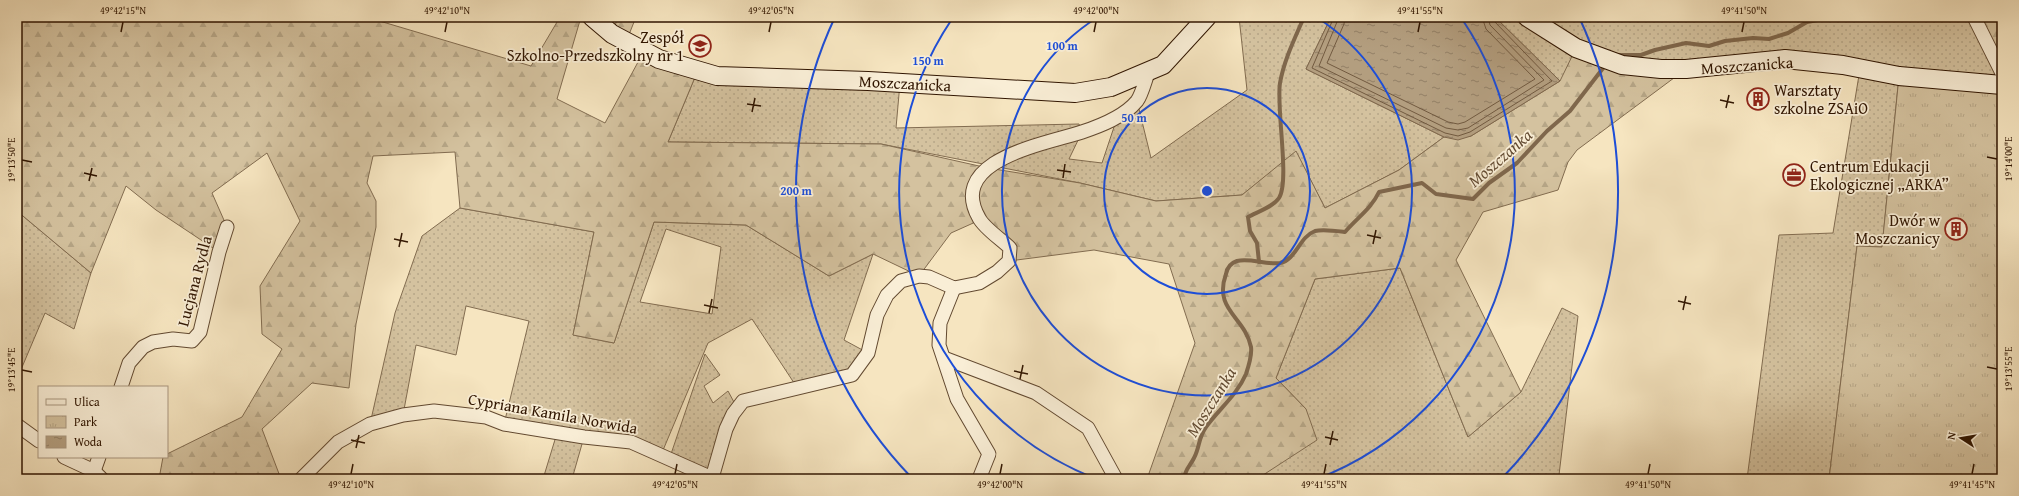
<svg xmlns="http://www.w3.org/2000/svg" width="2019" height="496" font-family="'Gentium Book Plus',serif">
<style>
.grass{fill:url(#grass-dots);stroke:#826c50;fill-rule:evenodd}
.forest{fill:url(#forest-firs);stroke:#826c50}
.park{fill:url(#park-tufts);stroke:#826c50}
.water{fill:url(#water-ripples);stroke:#7f674c}
.lines{fill:none;stroke-linecap:round;stroke-linejoin:round}
.shore{stroke:#725a40;stroke-width:1}
.stream{stroke:#7f674c;stroke-width:4}
.street-casing{stroke:#624930;stroke-width:15}
.secondary-casing{stroke:#301500;stroke-width:20}
.street{stroke:#f9eed6;stroke-width:13}
.secondary{stroke:#f9eed6;stroke-width:18}
.ticks{fill:none;stroke:#301500;stroke-width:1.5}
.ring{fill:none;stroke:#1d4ed8;stroke-width:2}
.labels{text-anchor:middle;stroke-width:3.5;stroke-linejoin:round;paint-order:stroke}
.poi-label{font-size:16px;fill:#301500;stroke:#f9eed6;text-anchor:end}
.street-label{font-size:16px;fill:#301500;stroke:#f9eed6}
.water-label{font-size:17px;font-style:italic;fill:#644c33;stroke:#f9eed6}
.centre{fill:#1d4ed8;stroke:#f9eed6;stroke-width:2}
.ring-label{font-size:12px;text-anchor:middle;font-weight:bold;fill:#1d4ed8;stroke:#f9eed6;stroke-width:3.5;stroke-linejoin:round;paint-order:stroke}
.neatline{fill:none;stroke:#301500;stroke-width:1.5}
.ticks-label{font-size:10px;text-anchor:middle;fill:#301500}
</style>
<defs>
<pattern id="grass-dots" width="8" height="8" patternUnits="userSpaceOnUse"><rect width="8" height="8" fill="#d4c29f"/><path d="M2 2h.1M6 6h.1" fill="none" stroke="#b6a687" stroke-width="1.8" stroke-linecap="round"/></pattern>
<pattern id="forest-firs" width="22" height="20" patternUnits="userSpaceOnUse"><rect width="22" height="20" fill="#d4c29f"/><path d="M5 1l3.5 6h-7zM16 11l3.5 6h-7z" fill="#b6a687"/></pattern>
<pattern id="park-tufts" width="24" height="20" patternUnits="userSpaceOnUse"><rect width="24" height="20" fill="#d4c29f"/><path d="M3 7l-1-3M5 7V3M7 7l1-3M15 17l-1-3M17 17v-4M19 17l1-3" fill="none" stroke="#b6a687"/></pattern>
<pattern id="water-ripples" width="26" height="14" patternUnits="userSpaceOnUse"><rect width="26" height="14" fill="#b39e7f"/><path d="M2 4q2-2 4 0t4 0M15 11q2-2 4 0t4 0" fill="none" stroke="#928066"/></pattern>
</defs>
<rect width="100%" height="100%" fill="#f6e5c0"/>
<filter id="stains"><feTurbulence type="fractalNoise" baseFrequency=".005" numOctaves="4"/><feColorMatrix values="0 0 0 0 .2 0 0 0 0 .09 0 0 0 0 .02 0 0 0 .5 -.17"/></filter>
<radialGradient id="worn" r=".72"><stop offset=".6" stop-color="#630" stop-opacity="0"/><stop offset="1" stop-color="#630" stop-opacity=".3"/></radialGradient>
<g class="grass">
<polygon points="1239,17 1331,17 1306,69 1444,137 1399,170 1325,208 1296,152 1242,195 1156,201 1080,183 881,144 668,142 698,70 900,83 896,128 1079,124 1082,132 1069,159 1102,163 1117,118 1137,101 1151,158 1247,90"/>
<polygon points="1495,17 1677,17 1689,20 1710,17 1975,17 2002,85 1899,76 1882,247 1857,246 1829,479 1747,479 1779,235 1833,233 1860,69 1785,59 1560,81"/>
<path d="M460 208 594 232 573 335 614 343 654 222 746 225 829 276 873 254 844 340 868 353 852 375 798 389 752 319 708 343 661 455 584 437 572 479H543L557 433 505 420 529 321 466 306 456 355 416 345 403 415 370 424 395 313 422 236ZM666 229 721 247 712 314 640 302Z"/>
<polygon points="17,211 91,273 74,329 45,313 17,379"/>
<polygon points="1400,268 1468,437 1521,392 1562,308 1578,316 1559,475 1594,479 1259,479 1306,409 1276,378 1315,279"/>
<polygon points="705,354 720,375 704,386 713,403 728,391 735,404 710,469 701,469 671,454"/>
</g>
<g class="forest">
<polygon points="17,17 366,17 531,66 560,17 581,17 557,99 605,123 644,51 698,70 668,142 881,144 988,168 1080,183 1156,201 1242,195 1296,151 1325,208 1399,170 1444,137 1471,136 1560,81 1576,48 1686,69 1577,150 1568,162 1558,190 1483,212 1456,260 1521,392 1468,437 1400,268 1315,279 1276,378 1306,409 1317,440 1260,477 1259,479 1147,479 1195,343 1169,264 1094,250 1009,261 1010,248 980,220 951,233 919,276 873,254 829,276 746,225 654,222 614,343 573,335 594,232 460,208 455,152 373,156 367,183 376,201 376,227 356,324 349,388 312,383 262,429 281,479 159,479 163,457 167,457 167,454 242,417 282,349 262,334 260,286 300,221 267,153 212,193 227,227 219,252 156,210 126,186 91,273 17,211"/>
<polygon points="618,17 636,17 626,42 612,34"/>
<polygon points="1975,17 2002,17 2002,73"/>
</g>
<polygon class="park" points="1899,76 2002,85 2002,479 1829,479 1857,246 1882,247"/>
<polygon class="water" points="1331,17 1495,17 1560,81 1471,136 1458,140 1444,137 1306,69"/>
<g class="lines">
<g class="shore">
<polyline points="1334,17 1312,68 1445,133 1458,136 1470,132 1552,81 1494,21 1493,17"/>
<polyline points="1339,17 1319,66 1446,128 1458,130 1468,128 1544,80 1490,25 1488,17"/>
<polyline points="1345,17 1344,24 1327,63 1448,122 1458,124 1465,122 1535,79 1486,29 1482,17"/>
</g>
<g class="stream">
<polyline points="1617,55 1641,55 1655,50 1686,43 1709,46 1725,41 1753,38 1769,39 1788,33 1807,22 1834,17"/>
<path d="M1259 262 1257 243 1250 231 1248 217C1257 212 1273 207 1279 198 1290 181 1276 108 1280 83 1284 60 1295 38 1304 17"/>
<path d="M1184 479C1185 469 1190 466 1194 458 1200 447 1198 438 1206 427 1219 409 1237 395 1246 374 1248 368 1252 354 1251 347 1245 317 1213 310 1226 274 1227 268 1231 263 1237 261 1251 258 1266 265 1280 263 1296 260 1299 237 1315 231 1323 229 1337 231 1345 232 1358 217 1371 209 1379 192L1422 183 1436 194 1473 199 1489 183 1517 163 1547 131 1570 111 1607 63"/>
</g>
<g class="street-casing">
<g id="street">
<polyline points="1974,17 2002,73"/>
<polyline points="954,288 940,323 939,345 957,399 989,454 979,479"/>
<polyline points="944,358 1036,393 1088,428 1116,479"/>
<polyline points="121,387 129,363 143,347 153,342 173,339 192,341 200,332 219,252 227,227"/>
<polyline points="17,425 39,441"/>
<polyline points="64,457 94,471 102,479"/>
<polyline points="94,471 99,457"/>
<path d="M301 479 338 442 370 424 403 415 434 411 486 417 504 424 584 437 631 442 712 478 726 429 733 414 743 401 852 375 868 353 877 315 887 295 901 281 919 276 929 277 954 288 979 283 997 272 1009 261 1010 248C1002 240 984 228 979 218 946 160 1045 144 1082 132 1100 126 1124 117 1137 101 1142 94 1145 81 1148 73"/>
</g>
</g>
<g class="secondary-casing">
<g id="secondary">
<polyline points="592,17 612,34 659,59 717,76 868,81 1075,93 1111,87 1163,65 1207,17"/>
<polyline points="1527,17 1576,48 1622,65 1661,69 1686,69 1785,59 1843,65 1899,76 2002,85"/>
</g>
</g>
<use href="#street" class="street"/>
<use href="#secondary" class="secondary"/>
</g>
<path class="ticks" d="M121 32 123 22M445 32 447 22M769 32 771 22M1094 32 1096 22M1418 32 1420 22M1742 32 1744 22M1720 100 1734 103M747 104 761 106M1726 108 1729 95M752 112 755 98M1987 157 1997 159M22 160 32 162M1057 170 1071 172M84 173 97 176M1063 178 1065 164M89 181 92 168M1367 235 1381 238M394 239 408 242M1373 244 1376 230M399 247 402 233M1678 301 1691 304M704 305 718 308M1683 310 1686 296M709 313 712 299M1987 367 1997 369M22 370 32 372M1014 371 1028 374M1020 379 1023 365M1325 437 1338 440M351 440 365 443M1330 445 1333 431M356 448 359 435M351 474 353 464M675 474 677 464M1000 474 1002 464M1324 474 1326 464M1648 474 1650 464M1972 474 1974 464"/>
<g class="ring">
<circle cx="1207" cy="191" r="103"/>
<path d="M1316 17A205 205 0 1 1 1098 17"/>
<path d="M1097 479A308 308 0 0 1 952 19M1462 19A308 308 0 0 1 1317 479"/>
<path d="M911 477A411 411 0 0 1 835 17M1579 17A411 411 0 0 1 1503 477"/>
</g>
<defs>
<g id="school-ring" transform="scale(1.15)"><circle r="9.5" fill="#f9eed6" stroke="#8f2418" stroke-width="1.5"/><path d="M0-5L7-2L0 1L-7-2ZM-4 1L0 2.5L4 1V4Q0 6-4 4Z" fill="#8f2418"/></g>
<g id="building-ring" transform="scale(1.15)"><circle r="9.5" fill="#f9eed6" stroke="#8f2418" stroke-width="1.5"/><path d="M-4-6H4V6H1V3H-1V6H-4ZM-2.5-4.3h1.7v1.8h-1.7ZM.8-4.3h1.7v1.8H.8ZM-2.5-1h1.7V.8h-1.7ZM.8-1h1.7V.8H.8Z" fill="#8f2418"/></g>
<g id="office-ring" transform="scale(1.15)"><circle r="9.5" fill="#f9eed6" stroke="#8f2418" stroke-width="1.5"/><path d="M-6-3h4V-5.5h4V-3h4V5H-6ZM-1-4.5V-3h2v-1.5ZM-6 0V1H6V0Z" fill="#8f2418"/></g>
</defs>
<g fill-rule="evenodd">
<use href="#school-ring" x="700" y="46"/>
<use href="#building-ring" x="1758" y="99"/>
<use href="#office-ring" x="1794" y="175"/>
<use href="#building-ring" x="1956" y="229"/>
</g>
<g class="labels">
<g class="poi-label">
<text x="684" y="43">Zespół<tspan x="684" dy="18">Szkolno-Przedszkolny nr 1</tspan></text>
<text x="1774" y="96" text-anchor="start">Warsztaty<tspan x="1774" dy="18">szkolne ZSAiO</tspan></text>
<text x="1810" y="172" text-anchor="start">Centrum Edukacji<tspan x="1810" dy="18">Ekologicznej „ARKA”</tspan></text>
<text x="1940" y="226">Dwór w<tspan x="1940" dy="18">Moszczanicy</tspan></text>
</g>
<g class="street-label">
<text transform="translate(1747 65) rotate(-4)" y="6">Moszczanicka</text>
<text transform="translate(905 83) rotate(3)" y="6">Moszczanicka</text>
<text transform="translate(194 281) rotate(-75)" y="6">Lucjana Rydla</text>
<text transform="translate(553 413) rotate(10)" y="6">Cypriana Kamila Norwida</text>
</g>
<g class="water-label">
<text transform="translate(1500 158) rotate(-41)" y="6">Moszczanka</text>
<text transform="translate(1211 402) rotate(-58)" y="6">Moszczanka</text>
</g>
</g>
<circle cx="1207" cy="191" r="6" class="centre"/>
<g class="ring-label">
<text x="1062" y="50">100 m</text>
<text x="928" y="65">150 m</text>
<text x="1134" y="122">50 m</text>
<text x="796" y="195">200 m</text>
</g>
<rect width="2019" height="496" fill="none" stroke="#f6e5c0" stroke-width="44"/>
<rect x="38" y="386" width="130" height="72" fill="#f9eed6" stroke="#a99780"/>
<rect x="46" y="399" width="20" height="6" fill="#f9eed6" stroke="#a99780"/>
<text x="74" y="406" font-size="12" fill="#301500">Ulica</text>
<rect x="46" y="416" width="20" height="12" fill="url(#park-tufts)" stroke="#a99780"/>
<text x="74" y="426" font-size="12" fill="#301500">Park</text>
<rect x="46" y="436" width="20" height="12" fill="url(#water-ripples)" stroke="#a99780"/>
<text x="74" y="446" font-size="12" fill="#301500">Woda</text>
<g transform="translate(1961 438) rotate(282)" stroke="#f9eed6" stroke-width="3" paint-order="stroke">
<path d="M0-3L7 15L0 10L-7 15Z" fill="#301500"/>
<text y="-6" font-size="11" font-weight="bold" text-anchor="middle" fill="#301500">N</text>
</g>
<rect x="22" y="22" width="1975" height="452" class="neatline"/>
<g class="ticks-label">
<text x="123" y="14">49°42'15"N</text>
<text x="447" y="14">49°42'10"N</text>
<text x="771" y="14">49°42'05"N</text>
<text x="1096" y="14">49°42'00"N</text>
<text x="1420" y="14">49°41'55"N</text>
<text x="1744" y="14">49°41'50"N</text>
<text transform="translate(2008 159) rotate(-90)" y="4">19°14'00"E</text>
<text transform="translate(11 160) rotate(-90)" y="4">19°13'50"E</text>
<text transform="translate(2008 369) rotate(-90)" y="4">19°13'55"E</text>
<text transform="translate(11 370) rotate(-90)" y="4">19°13'45"E</text>
<text x="351" y="488">49°42'10"N</text>
<text x="675" y="488">49°42'05"N</text>
<text x="1000" y="488">49°42'00"N</text>
<text x="1324" y="488">49°41'55"N</text>
<text x="1648" y="488">49°41'50"N</text>
<text x="1972" y="488">49°41'45"N</text>
</g>
<rect width="100%" height="100%" filter="url(#stains)"/>
<rect width="100%" height="100%" fill="url(#worn)"/>
</svg>
